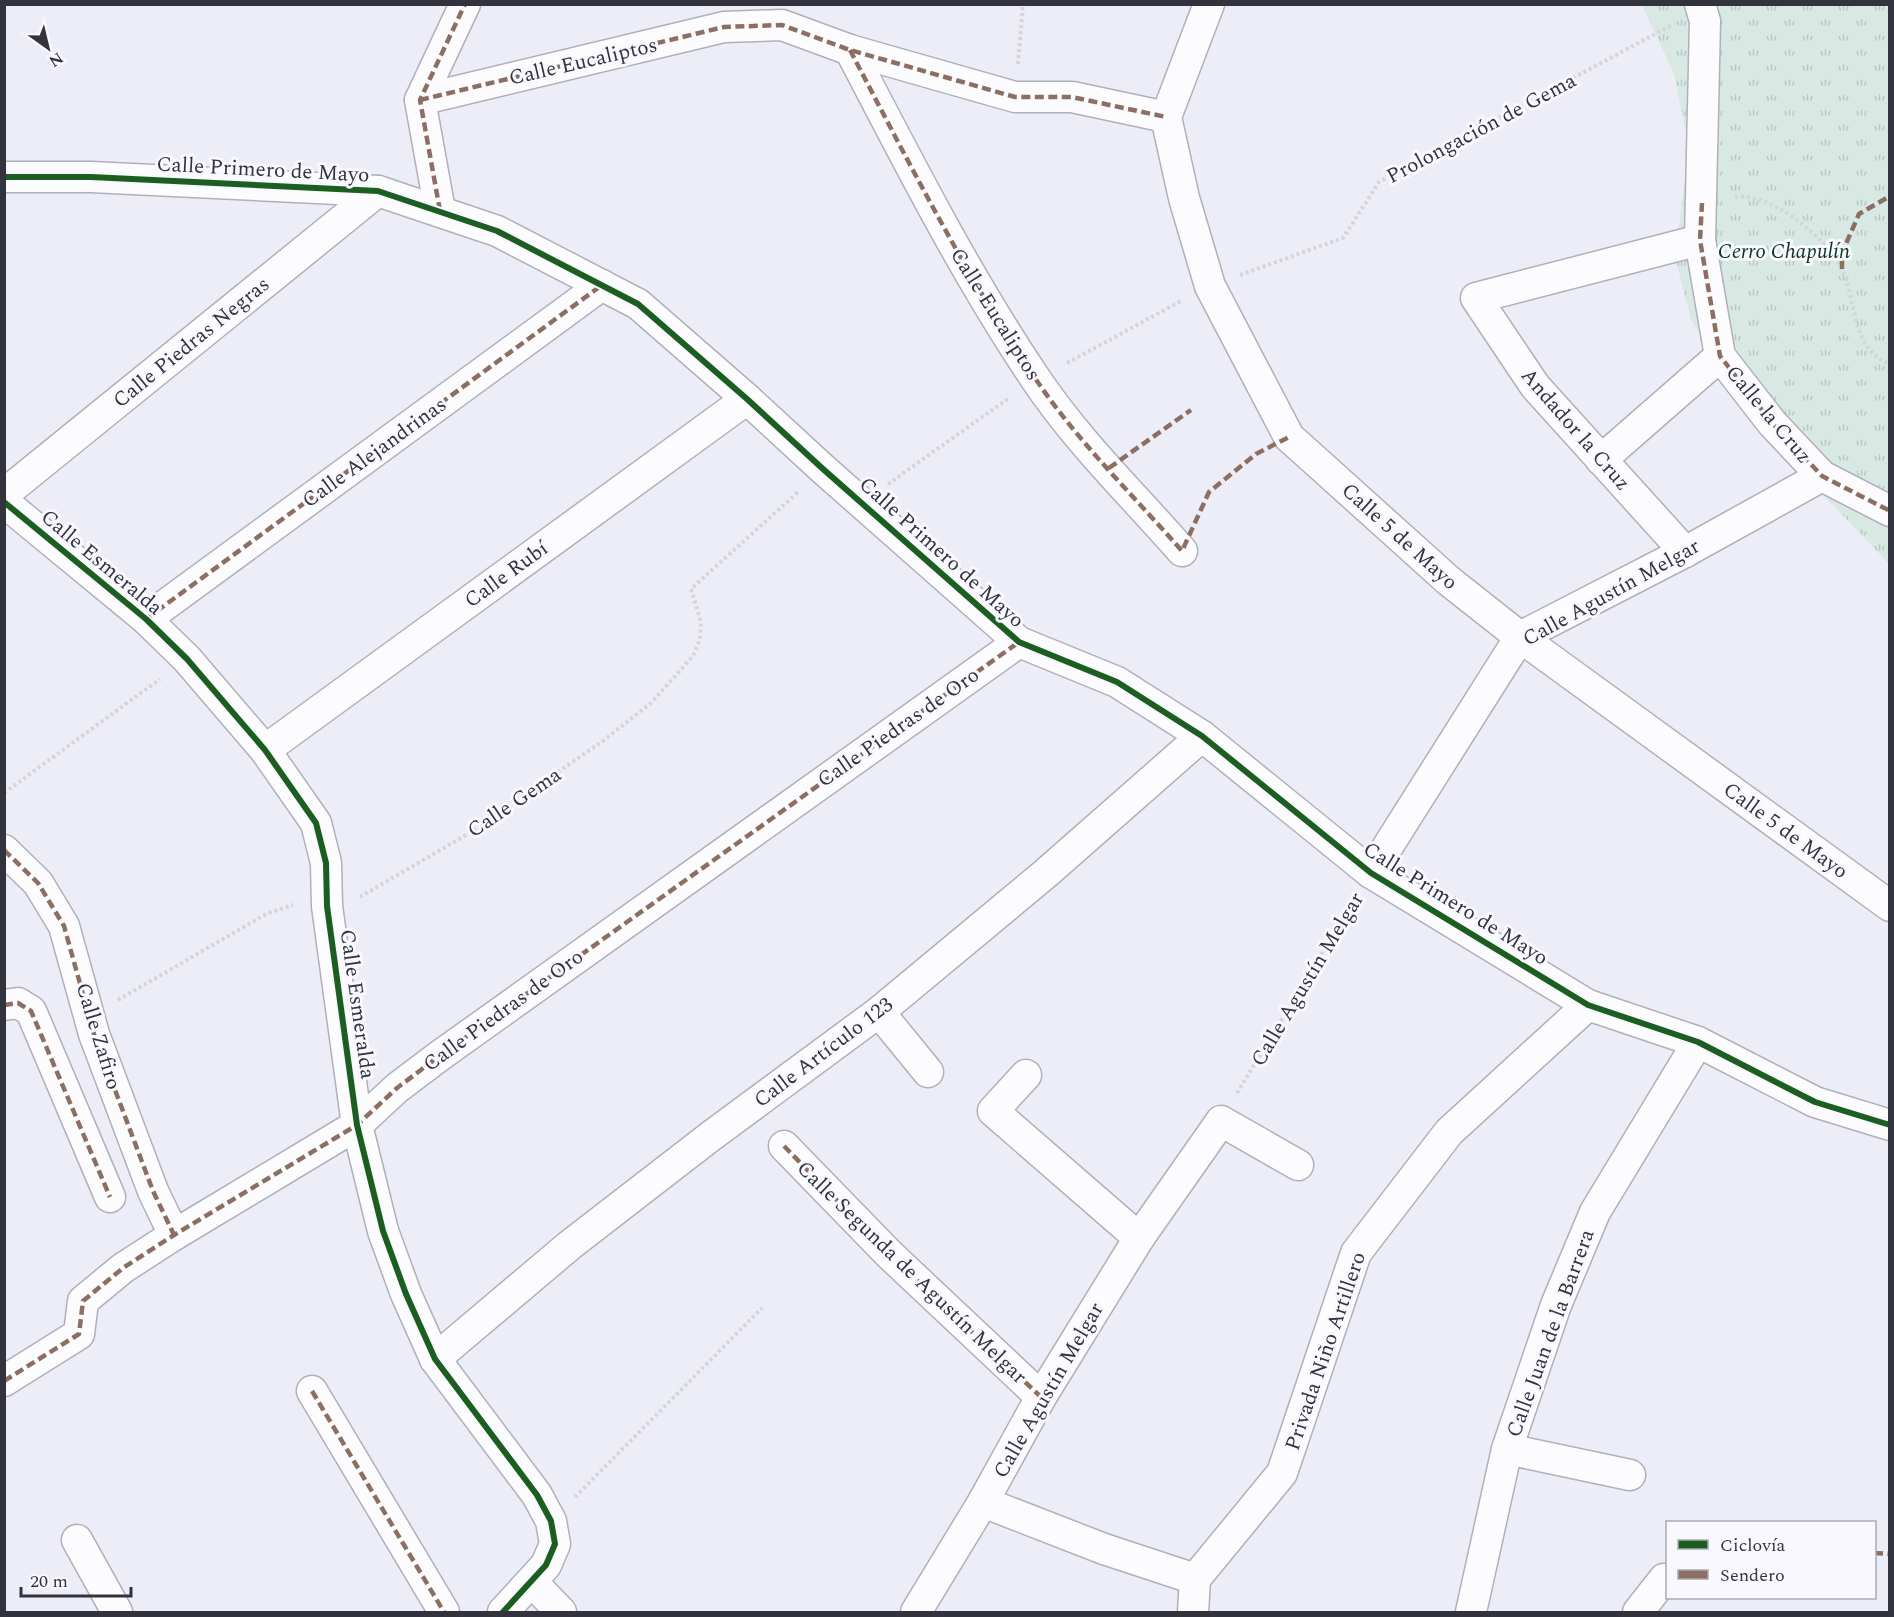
<svg xmlns="http://www.w3.org/2000/svg" width="1894" height="1617" font-family="Spectral,serif">
<style>
.park{fill:url(#park-tufts)}
.lines{fill:none;stroke-linecap:round;stroke-linejoin:round}
.minor-casing{stroke:#b0b0ba;stroke-width:33}
.path{stroke:#d5d5d8;stroke-width:4;stroke-dasharray:3 3;stroke-linecap:butt}
.minor{stroke:#fcfcfe;stroke-width:30}
.quiet{stroke:#8d6e63;stroke-width:4.5;stroke-dasharray:9 4.5;stroke-linecap:butt}
.cycleway-casing{stroke:#f8f8fe;stroke-width:10}
.cycleway{stroke:#1b5e20;stroke-width:6}
.labels{text-anchor:middle;stroke-width:6;stroke-linejoin:round;paint-order:stroke}
.street-label{font-size:21px;fill:#33333e;stroke:#f8f8fe}
.park-label{font-size:21px;font-style:italic;fill:#093421;stroke:#f8f8fe}
</style>
<defs>
<pattern id="park-tufts" width="24" height="20" patternUnits="userSpaceOnUse" patternTransform="scale(1.5)"><rect width="24" height="20" fill="#d8e9e4"/><path d="M3 7l-1-3M5 7V3M7 7l1-3M15 17l-1-3M17 17v-4M19 17l1-3" fill="none" stroke="#bac8c5"/></pattern>
</defs>
<rect width="100%" height="100%" fill="#ededf7"/>
<polygon class="park" points="1642,5 1889,5 1889,564 1756,424 1691,320 1675,257 1689,147 1674,74"/>
<g class="lines">
<g class="minor-casing">
<g id="minor">
<polyline points="1209,4 1166,117 1184,198 1210,286 1289,437 1449,581 1520,637 1890,906"/>
<polyline points="1700,4 1705,21 1700,240 1720,356 1772,423 1822,476 1890,511"/>
<path d="M850 50C908 161 965 274 1035 378 1077 441 1133 495 1182 551"/>
<polyline points="420,100 724,27 782,25 850,50 1015,97 1072,97 1166,117"/>
<polyline points="4,177 91,177 378,191 497,231 638,304 747,399 823,469 1019,642 1117,682 1202,736 1371,873 1588,1005 1698,1042 1815,1102 1890,1125"/>
<polyline points="440,211 420,100 465,4"/>
<polyline points="1601,460 1720,356"/>
<polyline points="4,494 378,191"/>
<polyline points="4,502 146,619 187,659 265,750 316,823 326,863 327,906 357,1125 383,1231 406,1294 435,1359 537,1495 551,1521 555,1544 546,1565 503,1612"/>
<polyline points="1685,552 1535,386 1476,298 1700,240"/>
<polyline points="146,619 602,285"/>
<polyline points="265,750 747,399"/>
<polyline points="4,850 38,883 64,926 94,1034 153,1191 174,1235"/>
<polyline points="1371,873 1520,637 1685,552 1822,476"/>
<polyline points="4,1005 18,1003 31,1011 110,1197"/>
<polyline points="879,1012 928,1072"/>
<polyline points="1026,1075 993,1111 1139,1238"/>
<polyline points="784,1146 889,1254 1041,1397"/>
<polyline points="435,1359 570,1245 711,1136 879,1012 1045,874 1202,736"/>
<polyline points="4,1381 79,1334 83,1301 123,1268 174,1235 357,1125 397,1088 438,1057 1019,642"/>
<polyline points="312,1391 444,1612"/>
<polyline points="1507,1449 1630,1475"/>
<polyline points="983,1502 1104,1549 1195,1579"/>
<polyline points="77,1540 117,1612"/>
<polyline points="533,1583 561,1612"/>
<polyline points="916,1612 983,1502 1041,1397 1139,1238 1221,1121 1298,1165"/>
<polyline points="1193,1612 1195,1579 1282,1473 1356,1253 1449,1132 1588,1005"/>
<polyline points="1471,1612 1507,1449 1556,1305 1595,1212 1698,1042"/>
<polyline points="1638,1612 1664,1579"/>
</g>
</g>
<g class="path">
<polyline points="1018,64 1023,4"/>
<path d="M1735 197C1770 191 1827 239 1842 269 1856 298 1851 351 1890 364"/>
<polyline points="1240,275 1343,238 1379,182 1672,25"/>
<polyline points="1067,363 1181,301"/>
<polyline points="888,484 1009,398"/>
<polyline points="4,793 160,679"/>
<polyline points="360,897 466,835 603,741 651,703 693,656 700,639 701,622 691,589 798,492"/>
<polyline points="118,1000 268,913 293,905"/>
<polyline points="1237,1093 1353,902"/>
<polyline points="575,1497 762,1308"/>
</g>
<use href="#minor" class="minor"/>
<g class="quiet">
<path d="M850 50C908 161 965 274 1035 378 1077 441 1133 495 1182 551L1209 492 1256 454 1289 437"/>
<polyline points="420,100 724,27 782,25 850,50 1015,97 1072,97 1166,117"/>
<polyline points="1702,203 1700,240 1720,356 1772,423 1822,476 1890,511"/>
<polyline points="440,211 420,100 465,4"/>
<polyline points="1842,269 1842,253 1859,214 1890,196"/>
<polyline points="1109,468 1191,410"/>
<polyline points="146,619 602,285"/>
<polyline points="4,850 38,883 64,926 94,1034 153,1191 174,1235"/>
<polyline points="4,1005 18,1003 31,1011 110,1197"/>
<polyline points="784,1146 889,1254 1041,1397"/>
<polyline points="4,1381 79,1334 83,1301 123,1268 174,1235 357,1125 397,1088 438,1057 1019,642"/>
<polyline points="312,1391 444,1612"/>
<polyline points="1874,1553 1890,1554"/>
</g>
<g class="cycleway-casing">
<g id="cycleway">
<polyline points="4,177 91,177 378,191 497,231 638,304 747,399 823,469 1019,642 1117,682 1202,736 1371,873 1588,1005 1698,1042 1815,1102 1890,1125"/>
<polyline points="4,502 146,619 187,659 265,750 316,823 326,863 327,906 357,1125 383,1231 406,1294 435,1359 537,1495 551,1521 555,1544 546,1565 503,1612"/>
</g>
</g>
<use href="#cycleway" class="cycleway"/>
</g>
<g class="labels">
<g class="street-label">
<text transform="translate(583 61) rotate(-13)" y="7">Calle Eucaliptos</text>
<text transform="translate(1481 128) rotate(-28)" y="7">Prolongación de Gema</text>
<text transform="translate(263 169) rotate(3)" y="7">Calle Primero de Mayo</text>
<text transform="translate(996 314) rotate(58)" y="7">Calle Eucaliptos</text>
<text transform="translate(191 342) rotate(-39)" y="7">Calle Piedras Negras</text>
<text transform="translate(1769 414) rotate(50)" y="7">Calle la Cruz</text>
<text transform="translate(1576 429) rotate(49)" y="7">Andador la Cruz</text>
<text transform="translate(374 452) rotate(-36)" y="7">Calle Alejandrinas</text>
<text transform="translate(1400 536) rotate(42)" y="7">Calle 5 de Mayo</text>
<text transform="translate(942 552) rotate(42)" y="7">Calle Primero de Mayo</text>
<text transform="translate(102 562) rotate(40)" y="7">Calle Esmeralda</text>
<text transform="translate(506 574) rotate(-36)" y="7">Calle Rubí</text>
<text transform="translate(1611 592) rotate(-29)" y="7">Calle Agustín Melgar</text>
<text transform="translate(898 727) rotate(-35)" y="7">Calle Piedras de Oro</text>
<text transform="translate(514 802) rotate(-34)" y="7">Calle Gema</text>
<text transform="translate(1786 830) rotate(36)" y="7">Calle 5 de Mayo</text>
<text transform="translate(1456 903) rotate(32)" y="7">Calle Primero de Mayo</text>
<text transform="translate(1307 979) rotate(-59)" y="7">Calle Agustín Melgar</text>
<text transform="translate(358 1004) rotate(82)" y="7">Calle Esmeralda</text>
<text transform="translate(503 1010) rotate(-36)" y="7">Calle Piedras de Oro</text>
<text transform="translate(99 1036) rotate(73)" y="7">Calle Zafiro</text>
<text transform="translate(823 1052) rotate(-37)" y="7">Calle Artículo 123</text>
<text transform="translate(912 1272) rotate(44)" y="7">Calle Segunda de Agustín Melgar</text>
<text transform="translate(1550 1333) rotate(-70)" y="7">Calle Juan de la Barrera</text>
<text transform="translate(1325 1351) rotate(-71)" y="7">Privada Niño Artillero</text>
<text transform="translate(1048 1390) rotate(-60)" y="7">Calle Agustín Melgar</text>
</g>
<g class="park-label">
<text x="1784" y="258">Cerro Chapulín</text>
</g>
</g>
<rect width="1894" height="1617" fill="none" stroke="#33333e" stroke-width="12"/>
<rect x="1666" y="1521" width="210" height="78" fill="#f8f8fe" stroke="#a9a9b1" stroke-width="1.5"/>
<rect x="1678" y="1540" width="30" height="9" fill="#1b5e20" stroke="#a9a9b1" stroke-width="1.5"/>
<text x="1720" y="1551" font-size="18" fill="#33333e">Ciclovía</text>
<rect x="1678" y="1570" width="30" height="9" fill="#8d6e63" stroke="#a9a9b1" stroke-width="1.5"/>
<text x="1720" y="1581" font-size="18" fill="#33333e">Sendero</text>
<g transform="translate(48 48) rotate(146)" stroke="#f8f8fe" stroke-width="4.5" paint-order="stroke">
<path d="M0-4.5L10 22L0 15L-10 22Z" fill="#33333e"/>
<text y="-9" font-size="16" font-weight="bold" text-anchor="middle" fill="#33333e">N</text>
</g>
<path d="M21 1587v9h110v-9" fill="none" stroke="#33333e" stroke-width="3"/>
<text x="30" y="1587" font-size="18" fill="#33333e" stroke="#f8f8fe" stroke-width="4.5" paint-order="stroke">20 m</text>
</svg>
